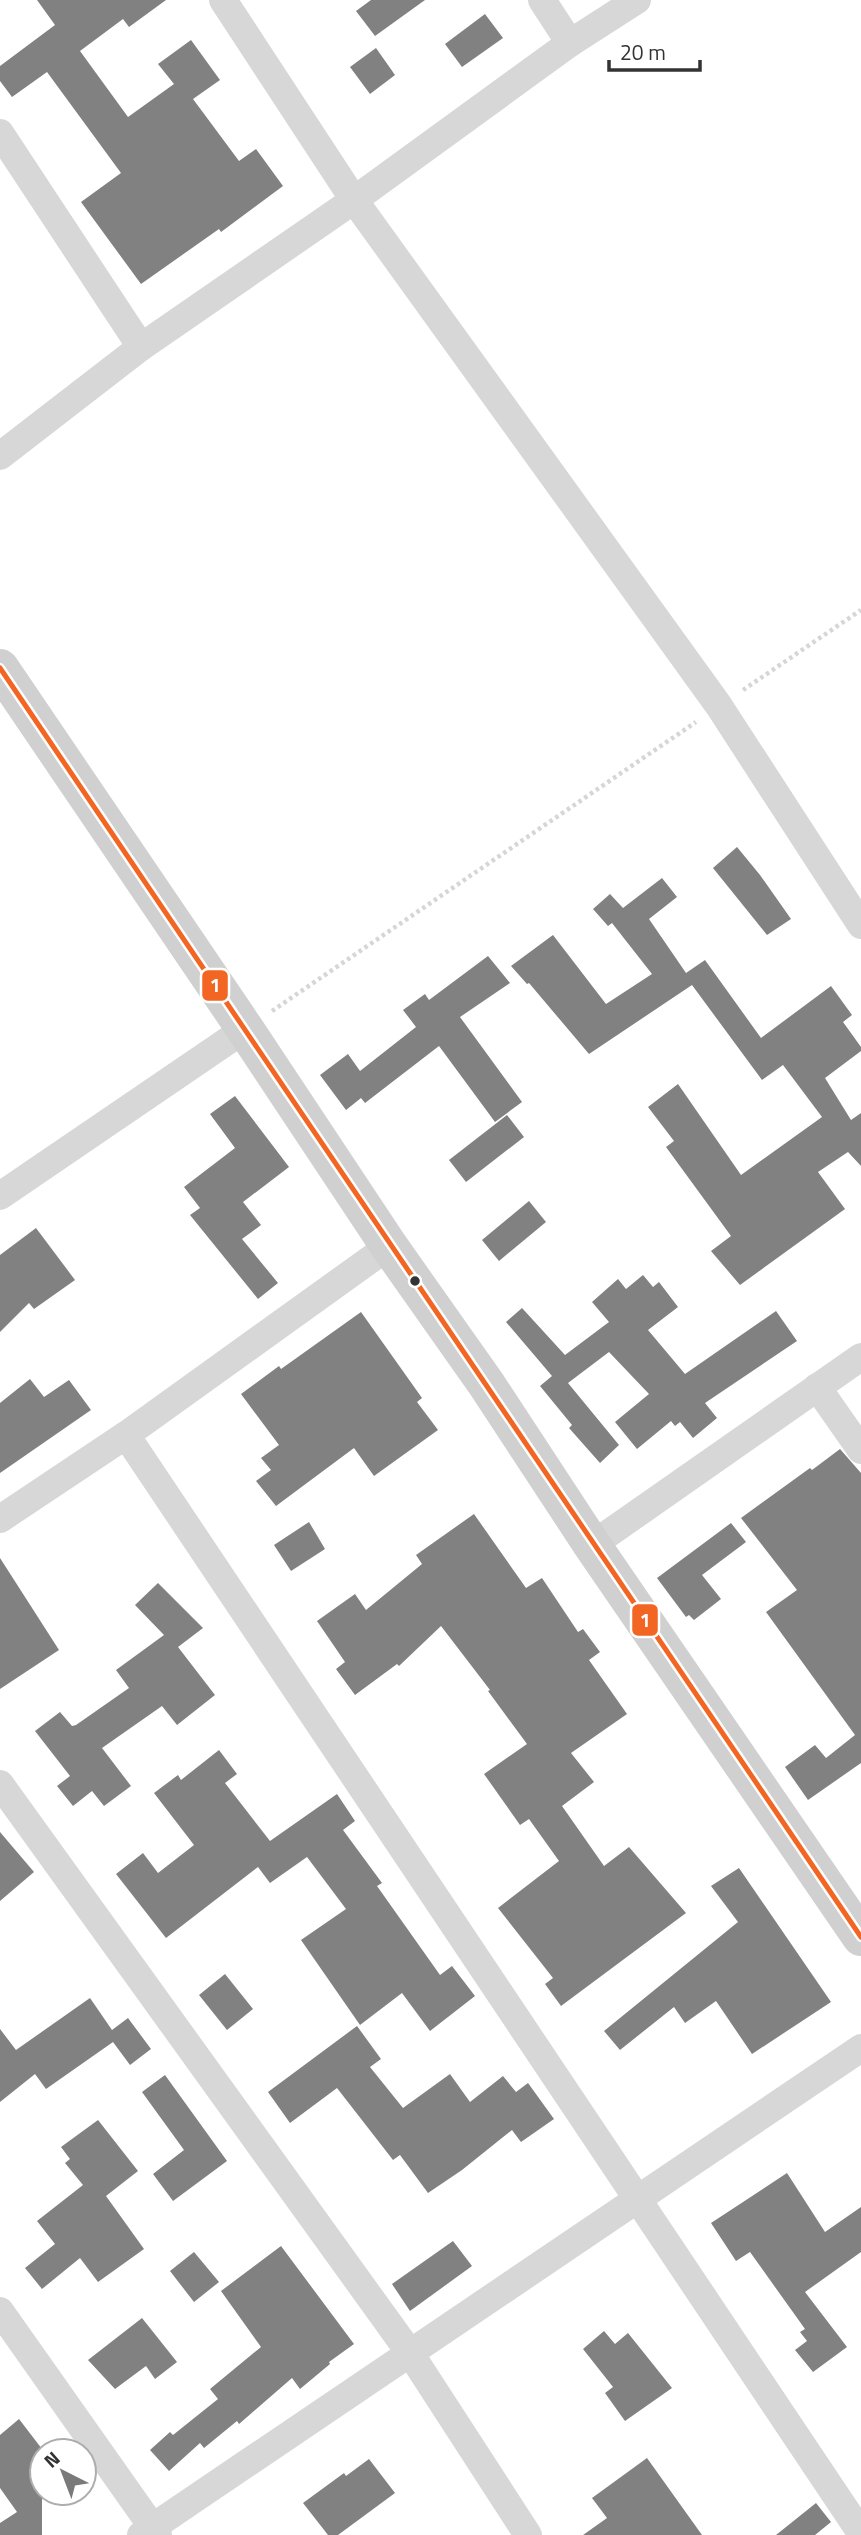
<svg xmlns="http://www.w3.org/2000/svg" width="861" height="2535" font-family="'Titillium Web',sans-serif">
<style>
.building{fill:#818181}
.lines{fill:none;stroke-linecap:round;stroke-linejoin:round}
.path{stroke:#d6d6d6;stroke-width:4.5;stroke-dasharray:3.5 3.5;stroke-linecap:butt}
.street{stroke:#d7d7d7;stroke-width:28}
.secondary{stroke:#d0d0d0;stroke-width:38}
.bus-1-casing{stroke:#fff;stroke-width:10}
.bus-1{stroke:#f26522;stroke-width:5}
.bus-dot{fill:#333;stroke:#fff;stroke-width:2.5}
.line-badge{stroke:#fff;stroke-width:2.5}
.badge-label{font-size:19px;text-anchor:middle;font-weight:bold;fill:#fff}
</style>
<rect width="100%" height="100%" fill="#fff"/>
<g class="building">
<polygon points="37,0 166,0 129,27 123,19 80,51 128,117 174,84 158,64 191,40 220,80 193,99 239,161 256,149 283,186 221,232 219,229 141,284 81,202 121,173 47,72 12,97 0,81 0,66 55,25"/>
<polygon points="371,0 425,0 375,36 356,11"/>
<polygon points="485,14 503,38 462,67 445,44"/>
<polygon points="376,48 395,75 370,94 350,67"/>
<polygon points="737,847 760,875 791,919 767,935 713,868"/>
<polygon points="662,878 677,897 649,919 686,973 705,960 761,1038 831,986 852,1015 843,1022 861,1047 861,1051 825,1078 851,1120 861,1113 861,1166 848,1152 818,1172 845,1209 740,1285 711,1251 731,1236 666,1147 674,1141 648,1107 678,1084 741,1175 822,1117 783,1065 762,1080 692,985 589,1054 529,983 527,984 511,966 553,935 606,1004 652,974 612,923 608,926 593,909 610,894 623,908"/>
<polygon points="488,956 510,983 460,1017 522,1102 495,1122 439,1046 365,1103 361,1098 346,1110 320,1075 348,1054 360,1071 416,1027 403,1010 425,994 429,1000"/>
<polygon points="235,1096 289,1167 243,1202 261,1225 242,1239 278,1283 258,1299 190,1215 200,1208 184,1187 235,1148 210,1114"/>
<polygon points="507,1115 524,1137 466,1182 449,1160"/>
<polygon points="529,1201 546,1222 499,1261 482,1240"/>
<polygon points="36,1228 75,1280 34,1309 29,1303 0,1332 0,1255"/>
<polygon points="643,1275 653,1287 659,1282 678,1307 648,1330 685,1374 776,1311 797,1341 705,1403 717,1418 693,1438 680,1422 675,1426 671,1421 637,1449 615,1422 649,1394 609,1352 568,1383 619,1445 600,1463 569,1428 572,1425 540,1386 552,1376 506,1322 522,1308 565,1355 609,1322 592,1302 618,1279 626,1289"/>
<polygon points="361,1312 422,1398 417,1402 438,1430 374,1476 354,1448 276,1506 256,1481 271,1470 261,1458 279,1445 241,1394 279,1366 281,1369"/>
<polygon points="30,1379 44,1397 69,1380 91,1410 0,1473 0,1403"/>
<polygon points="840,1449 861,1473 861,1763 808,1800 785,1767 815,1745 826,1758 855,1735 766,1612 797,1590 741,1518 810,1468 812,1470"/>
<polygon points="474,1514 526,1588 542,1578 578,1632 583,1629 600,1652 589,1660 627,1714 571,1753 594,1782 562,1806 604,1866 629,1847 686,1913 561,2006 545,1984 553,1978 498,1908 559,1861 529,1819 520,1825 484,1774 527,1744 488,1691 490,1690 441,1626 399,1666 397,1664 355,1695 336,1669 345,1662 317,1621 355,1594 366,1610 422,1564 416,1555"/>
<polygon points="309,1522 325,1549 291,1571 274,1545"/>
<polygon points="731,1523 746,1542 702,1575 721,1599 694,1620 689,1615 686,1617 657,1578"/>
<polygon points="0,1558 59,1650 0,1689"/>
<polygon points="158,1583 203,1628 178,1647 215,1695 177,1725 162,1706 102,1748 131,1786 104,1806 92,1791 73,1806 57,1786 70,1776 35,1731 60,1712 72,1726 76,1725 129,1688 116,1670 164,1635 135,1605"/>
<polygon points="219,1750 237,1774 225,1783 270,1841 337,1794 355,1821 343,1830 382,1883 377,1886 440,1975 452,1966 475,1996 430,2031 402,1993 360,2025 301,1940 346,1909 307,1857 270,1883 258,1867 166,1938 116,1874 143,1853 158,1873 194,1845 154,1793 178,1775 181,1780"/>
<polygon points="0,1832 34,1872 0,1901"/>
<polygon points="739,1868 831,2002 752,2054 716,2001 685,2023 674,2007 620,2050 604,2031 738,1922 711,1886"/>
<polygon points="225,1974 253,2009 227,2030 199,1995"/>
<polygon points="90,1998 112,2030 128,2018 151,2049 130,2065 113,2042 46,2089 35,2074 0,2102 0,2029 16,2050"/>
<polygon points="357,2026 381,2059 370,2067 403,2108 450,2074 470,2102 503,2076 516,2092 528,2083 554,2119 521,2142 512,2130 462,2170 428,2193 400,2155 393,2160 337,2088 290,2123 268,2092"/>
<polygon points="165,2075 227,2161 173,2201 153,2174 184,2150 142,2092"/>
<polygon points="98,2120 138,2171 106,2196 144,2249 98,2282 80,2258 42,2289 25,2268 55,2244 37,2221 83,2185 65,2163 70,2159 61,2147"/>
<polygon points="787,2173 825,2232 861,2207 861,2252 805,2292 847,2347 813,2372 795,2350 807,2341 800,2332 805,2329 750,2252 736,2261 711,2223"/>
<polygon points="453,2241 472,2266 410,2311 392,2284"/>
<polygon points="281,2246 354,2344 329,2362 330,2364 300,2389 292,2378 239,2424 237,2421 204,2448 200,2443 169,2471 150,2450 170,2432 173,2435 218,2399 210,2389 261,2347 221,2291"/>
<polygon points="194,2252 219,2282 194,2302 170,2271"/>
<polygon points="142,2318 177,2362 155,2379 146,2366 115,2389 88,2360"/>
<polygon points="604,2331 615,2344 628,2333 672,2388 625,2421 605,2393 613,2387 583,2349"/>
<polygon points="19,2419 42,2449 42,2535 0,2535 0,2523 17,2512 0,2488 0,2435"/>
<polygon points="647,2458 702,2535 583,2535 607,2518 592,2498"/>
<polygon points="369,2459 395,2493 338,2535 328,2535 303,2503 344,2473 346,2476"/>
<polygon points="816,2503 831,2522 815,2535 776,2535"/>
</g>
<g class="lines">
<g class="path">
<polyline points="743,690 861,610"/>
<polyline points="272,1011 696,722"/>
</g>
<g class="street">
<polyline points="223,0 354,200 719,706 861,925"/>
<polyline points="542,0 570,43"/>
<polyline points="0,133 141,347"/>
<polyline points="0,456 141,347 354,200 570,43 637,0"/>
<polyline points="0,1196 245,1029"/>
<polyline points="817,1387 861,1450"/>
<polyline points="126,1435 861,2533"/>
<polyline points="0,1519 126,1435 389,1246"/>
<polyline points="592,1545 861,1357"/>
<polyline points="0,1784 410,2353 528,2535"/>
<polyline points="0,2311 158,2535"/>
<polyline points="141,2535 861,2048"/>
</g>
<polyline class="secondary" points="0,668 245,1029 389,1246 487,1385 592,1545 861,1937"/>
<g class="bus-1-casing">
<path id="bus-1" d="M0 668C287 1091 572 1515 861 1937"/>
</g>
<use href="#bus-1" class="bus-1"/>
</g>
<circle class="bus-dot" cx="415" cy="1281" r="6"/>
<g class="line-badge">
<rect x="201" y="969" width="28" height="33" rx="7" fill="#f26522"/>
<rect x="631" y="1603" width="28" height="34" rx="7" fill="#f26522"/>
</g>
<g class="badge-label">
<text x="215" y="992">1</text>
<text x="645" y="1627">1</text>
</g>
<g transform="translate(63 2472) rotate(318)"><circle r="33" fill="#ffffff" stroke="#adadad" stroke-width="2"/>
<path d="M0-5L12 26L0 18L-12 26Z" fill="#7a7a7a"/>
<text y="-10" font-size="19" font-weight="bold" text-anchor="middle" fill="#333333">N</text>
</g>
<path d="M609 60v10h91v-10" fill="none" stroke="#333333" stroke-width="3.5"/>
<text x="620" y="60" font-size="21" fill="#333333" stroke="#ffffff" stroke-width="5" paint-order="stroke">20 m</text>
</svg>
